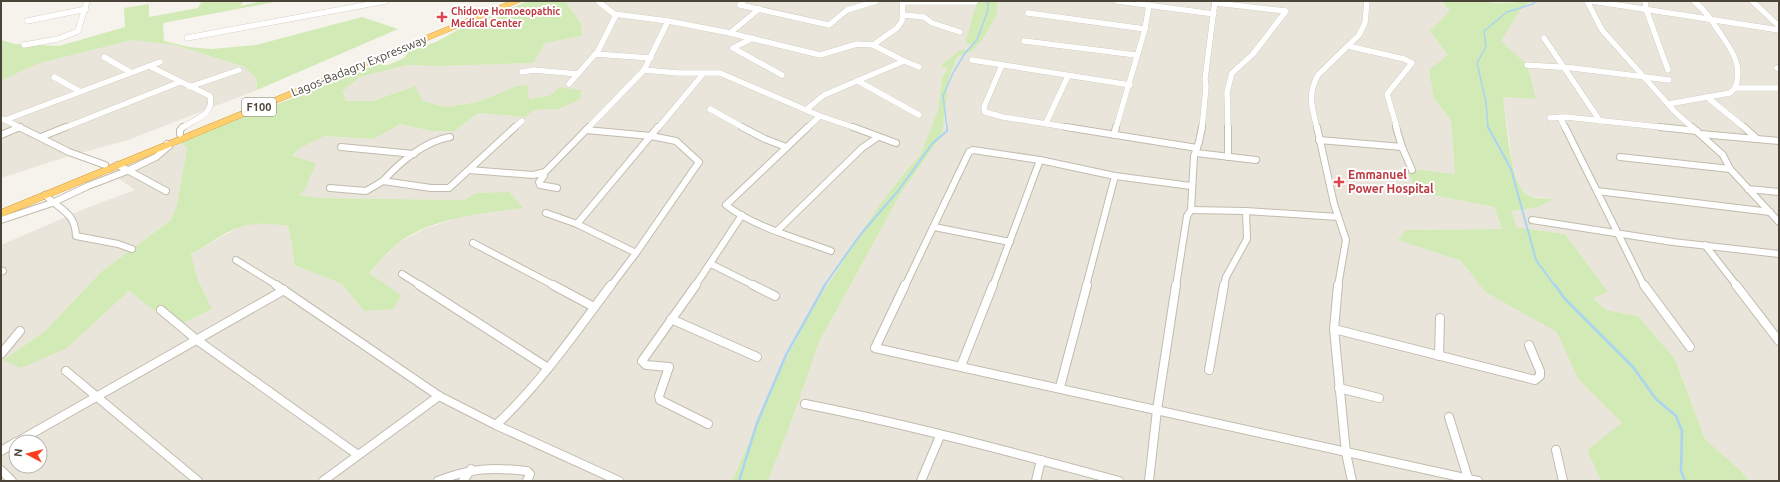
<svg xmlns="http://www.w3.org/2000/svg" width="1780" height="482" font-family="Ubuntu,sans-serif">
<style>
.residential{fill:#eae5da;fill-rule:evenodd}
.green{fill:#d2eab5}
.lines{fill:none;stroke-linecap:round;stroke-linejoin:round}
.stream-far2{stroke:#a9d4f2;stroke-width:1.5}
.stream-far1{stroke:#a9d4f2;stroke-width:2}
.stream{stroke:#a9d4f2;stroke-width:2.5}
.minor-far2-casing{stroke:#c2bbae;stroke-width:6}
.minor-far1-casing{stroke:#c2bbae;stroke-width:8}
.minor-casing{stroke:#c2bbae;stroke-width:10}
.highway-casing{stroke:#e0a43c;stroke-width:1}
.minor-far2{stroke:#fff;stroke-width:5.5}
.minor-far1{stroke:#fff;stroke-width:6}
.minor{stroke:#fff;stroke-width:8}
.highway{fill:#ffcf6e;fill-rule:evenodd}
.health-dot{fill:#e0444e;stroke:#fff;stroke-width:1.5}
.labels{text-anchor:middle;stroke-width:4;stroke-linejoin:round;paint-order:stroke}
.far-health-label{font-size:10px;font-weight:bold;fill:#be3a42;stroke:#fff;text-anchor:start}
.shield{fill:#fff;stroke:#817c74;stroke-width:1}
.shield-label{font-size:11px;font-weight:bold;fill:#4b4439}
.street-label{font-size:12px;fill:#4b4439;stroke:#fff}
.health-label{font-size:12px;font-weight:bold;fill:#be3a42;stroke:#fff;text-anchor:start}
</style>
<rect width="100%" height="100%" fill="#f6f3ec"/>
<g class="residential">
<path d="M565 1H977L965 42 973 44 966 50 940 65 948 67 942 77 938 110 920 155 905 172 878 207 811 311 782 367 732 481H1V245L89 207 135 190 109 172 179 140 187 148 177 204 171 220 101 272 44 332 3 360 67 348 129 291 176 327 212 309 198 280 191 254 239 227 252 224 269 223 288 226 292 244 294 265 342 284 364 311 401 295 369 273 398 243 424 229 464 216 523 208 475 193 465 200 320 198 298 195 316 163 292 157 300 148 325 136 374 139 400 124 431 131H455L478 113 525 117 534 110 558 109 551 95 529 99 517 86 477 102 446 107 423 101 415 86 373 101H346L343 90 360 77 409 65 438 66 532 63 545 43 582 36 581 23ZM16 442H40V466H16Z"/>
<polygon points="998,1 1443,1 1441,2 1450,11 1442,45 1449,55 1434,99 1451,120 1455,174 1407,168 1417,192 1494,207 1502,229 1406,230 1399,240 1461,261 1485,292 1558,332 1578,379 1623,424 1587,450 1601,481 768,481 793,417 819,342 901,193 942,135 949,78 957,57 972,51 997,15"/>
<polygon points="1531,1 1779,1 1779,481 1749,481 1741,471 1705,439 1675,359 1638,316 1606,310 1593,298 1607,292 1565,234 1516,227 1512,211 1539,207 1551,199 1528,196 1520,188 1512,161 1503,97 1535,99 1501,41 1521,9"/>
<polygon points="132,40 175,45 245,67 256,78 257,90 128,140 66,157 1,178 1,81 37,64"/>
</g>
<g class="green">
<polygon points="202,1 244,1 240,6 264,1 280,1 163,23 164,41 189,47 211,49 256,45 362,17 398,29 257,90 256,78 245,67 175,45 132,40 37,64 1,81 1,40 14,44 59,46 125,27 124,8 149,4 149,17 198,8"/>
<path d="M565 1 581 23 582 36 545 43 533 63 438 66 408 65 360 77 343 91 346 101H373L415 86 423 101 446 107 477 102 517 86 527 85 529 99 551 95 560 87 581 90V99L558 109 534 110 525 117 478 113 455 131H431L400 124 374 139 325 136 300 148 292 156 316 163 305 189 299 195 320 198 465 200 475 193 509 192 523 208C484 213 429 218 397 244 387 253 378 263 369 273L401 295 394 309 364 311 342 284 294 265 292 244 288 226C272 224 256 222 241 227 227 230 205 247 191 254L198 280 212 309 176 327 129 291 67 348 21 368 3 360 44 332 101 272 171 220 177 204 187 148 179 140 288 100 376 64 388 65 404 58 409 51 436 42 467 25 526 2Z"/>
<polygon points="977,1 998,1 997,15 982,40 972,51 957,57 949,78 942,135 901,193 819,342 793,417 768,481 732,481 782,367 811,311 878,207 905,172 920,155 938,110 942,77 948,68 940,66 960,50 966,50 972,45 965,42"/>
<path d="M1441 1H1486C1492 5 1522 1 1531 1L1521 9 1501 41 1527 65 1536 99 1503 97C1506 118 1510 184 1527 195 1533 199 1545 198 1552 199L1539 207 1512 211 1516 227 1565 234 1608 292 1593 298 1606 310 1638 316 1675 359 1705 439 1741 471 1749 481H1601L1587 450 1622 423 1578 379 1557 332 1485 292 1461 261 1398 240 1406 230 1502 229 1494 207 1417 192 1406 168 1455 174 1451 120 1434 99 1429 70 1448 55 1430 31 1450 11Z"/>
</g>
<g class="lines">
<g class="stream-far2">
<polyline points="947,128 943,96 953,73 965,53 977,40 988,10 988,1"/>
<polyline points="1488,128 1486,102 1477,63 1486,47 1484,31 1507,12 1533,4 1536,1"/>
</g>
<g class="stream-far1">
<polyline points="1488,127 1511,169 1536,260 1555,286"/>
<polyline points="824,286 860,235 898,191 932,144 947,131 947,127"/>
</g>
<g class="stream">
<polyline points="1555,285 1565,299 1633,367 1656,399 1676,416 1682,431 1681,471 1685,481"/>
<polyline points="739,481 757,423 786,355 825,285"/>
</g>
<g class="minor-far2-casing">
<g id="minor-far2">
<polyline points="598,1 614,14 668,21 730,33 820,55 857,44 873,45 897,28 902,21 903,1"/>
<polyline points="743,1 740,5 829,25 847,10 876,1"/>
<polyline points="1117,1 1214,14"/>
<polyline points="1645,1 1646,9 1668,70"/>
<path d="M1694 1C1705 10 1706 13 1714 24 1727 45 1745 62 1735 88"/>
<polyline points="1752,1 1779,26"/>
<polyline points="903,2 975,2"/>
<polyline points="1216,3 1286,11 1253,54 1232,73 1227,92 1228,128"/>
<polyline points="1028,13 1145,29"/>
<polyline points="904,15 924,17 932,23 960,32"/>
<polyline points="27,21 86,9"/>
<polyline points="730,33 759,9"/>
<polyline points="187,38 386,1"/>
<polyline points="753,38 733,48 782,75"/>
<polyline points="1544,38 1600,121"/>
<polyline points="1024,41 1136,55"/>
<polyline points="24,45 58,39 78,31 87,1"/>
<polyline points="1348,46 1404,59 1412,63 1387,94 1397,128"/>
<polyline points="595,54 651,58"/>
<polyline points="104,57 130,72"/>
<polyline points="972,60 1130,85"/>
<polyline points="904,61 919,67"/>
<polyline points="1002,65 984,107 985,112 1003,117 1072,128"/>
<polyline points="1527,65 1573,68 1669,80"/>
<path d="M149 66 210 96C215 115 194 119 182 128"/>
<polyline points="1777,68 1779,69"/>
<polyline points="644,70 678,73 720,73 820,116 856,128"/>
<polyline points="522,72 534,70 578,74"/>
<polyline points="54,77 79,91"/>
<polyline points="858,81 919,115"/>
<polyline points="569,84 598,51 616,15"/>
<polyline points="189,87 239,70"/>
<polyline points="1707,97 1745,128"/>
<polyline points="1668,104 1730,93 1735,88 1779,88"/>
<polyline points="710,109 744,128"/>
<polyline points="807,109 824,95 904,61 873,45"/>
<polyline points="1560,117 1565,128"/>
<polyline points="1550,118 1566,117 1669,128"/>
<polyline points="3,119 21,128"/>
<polyline points="5,120 160,62"/>
<polyline points="1046,123 1068,76"/>
<polyline points="18,128 20,127"/>
<polyline points="64,128 180,82"/>
<polyline points="514,128 522,121"/>
<polyline points="588,128 644,70 668,21"/>
<polyline points="658,128 703,74"/>
<polyline points="807,128 820,116"/>
<polyline points="1116,128 1145,29 1149,5"/>
<polyline points="1202,128 1206,87 1205,79 1215,1"/>
<path d="M1317 128C1312 107 1307 95 1318 75L1359 35 1365 23 1367 1"/>
<polyline points="1693,128 1676,113 1602,30 1588,3 1592,1 1779,30"/>
</g>
</g>
<g class="minor-far1-casing">
<g id="minor-far1">
<polyline points="19,127 69,152 105,165"/>
<polyline points="742,127 765,139 786,147"/>
<path d="M808 127 726 205C752 226 799 239 831 251"/>
<polyline points="853,127 896,143"/>
<polyline points="1066,127 1197,148"/>
<polyline points="1228,127 1228,157"/>
<polyline points="1317,127 1334,204 1346,240 1338,286"/>
<polyline points="1396,127 1402,147 1412,170"/>
<polyline points="1565,127 1644,286"/>
<polyline points="1660,127 1697,131"/>
<polyline points="1692,127 1723,155 1730,169 1779,222"/>
<polyline points="1744,127 1756,138"/>
<polyline points="586,130 651,136 676,141 699,162 636,253 611,286"/>
<polyline points="180,134 180,130 183,127"/>
<polyline points="1701,134 1779,141"/>
<polyline points="1,135 20,127"/>
<polyline points="1114,135 1116,127"/>
<polyline points="41,137 66,127"/>
<path d="M450 137C425 141 400 162 383 181L431 188H449L515 127"/>
<polyline points="1319,140 1402,147"/>
<polyline points="341,147 414,154"/>
<polyline points="1196,153 1256,160"/>
<polyline points="1620,157 1730,169"/>
<polyline points="118,165 166,191"/>
<polyline points="469,170 533,175 545,172 589,127"/>
<polyline points="538,174 544,176 539,182 540,185 557,188"/>
<polyline points="330,188 366,191 383,181"/>
<polyline points="1748,189 1779,192"/>
<polyline points="1597,191 1770,212"/>
<path d="M45 195C60 210 75 212 76 236L118 244 132 249"/>
<polyline points="1191,210 1246,211 1338,217"/>
<polyline points="546,213 577,224"/>
<polyline points="1,220 52,203 88,186 127,171 156,157 169,146 167,144"/>
<polyline points="1532,220 1673,242 1779,254"/>
<polyline points="934,227 1010,242"/>
<polyline points="777,231 862,148 878,137"/>
<polyline points="473,243 555,286"/>
<polyline points="1705,245 1737,286"/>
<polyline points="636,253 577,224 658,127"/>
<polyline points="236,260 278,286"/>
<polyline points="711,264 755,286"/>
<polyline points="1,272 3,271"/>
<polyline points="402,274 421,286"/>
<polyline points="695,286 742,215"/>
<polyline points="905,286 969,152 973,150 1040,160 1115,176 1191,186"/>
<polyline points="993,286 1040,160"/>
<polyline points="1086,286 1115,176"/>
<polyline points="1176,286 1187,216 1191,210 1194,156 1199,142 1202,127"/>
<polyline points="1224,286 1226,277 1247,239 1246,211"/>
</g>
</g>
<g class="minor-casing">
<g id="minor">
<polyline points="276,285 439,396 496,425 619,481"/>
<polyline points="419,285 548,368"/>
<polyline points="553,285 594,307"/>
<polyline points="696,285 642,361 646,365 669,367 659,396 660,400 708,424"/>
<polyline points="753,285 775,296"/>
<polyline points="905,285 875,348 1478,481"/>
<polyline points="1338,285 1334,329 1346,453 1352,481"/>
<polyline points="1644,285 1690,347"/>
<polyline points="1736,285 1779,341"/>
<polyline points="161,310 197,340 358,455"/>
<polyline points="671,319 757,357"/>
<polyline points="1334,329 1535,380 1540,376 1540,371 1529,345"/>
<polyline points="1,354 20,331"/>
<polyline points="1439,356 1440,318"/>
<polyline points="961,366 993,285"/>
<polyline points="1209,370 1224,285"/>
<polyline points="66,371 198,481"/>
<polyline points="1060,387 1087,285"/>
<polyline points="1339,388 1379,398"/>
<path d="M805 404C911 425 1015 453 1119 481"/>
<polyline points="1449,417 1468,478"/>
<path d="M496 425C540 384 575 333 611 285"/>
<polyline points="17,442 284,290"/>
<polyline points="1556,450 1563,481"/>
<polyline points="1,451 16,442"/>
<polyline points="1,470 12,481"/>
<polyline points="323,481 439,396"/>
<path d="M438 481C470 468 493 467 527 471L530 474 527 481"/>
<polyline points="463,481 471,469"/>
<polyline points="921,481 940,436"/>
<polyline points="1036,481 1041,460"/>
<polyline points="1149,481 1157,410 1176,285"/>
</g>
</g>
<g class="highway-casing">
<polygon id="highway" points="511,1 522,1 1,217 1,210"/>
</g>
<use href="#minor-far2" class="minor-far2"/>
<use href="#minor-far1" class="minor-far1"/>
<use href="#minor" class="minor"/>
<use href="#highway" class="highway"/>
</g>
<g class="health-dot">
<path d="M440 11h4v4h4v4h-4v4h-4v-4h-4v-4h4z"/>
<path d="M1337 176h4v4h4v4h-4v4h-4v-4h-4v-4h4z"/>
</g>
<g class="labels">
<g class="far-health-label">
<text x="451" y="15">Chidove Homoeopathic<tspan x="451" dy="12">Medical Center</tspan></text>
</g>
<rect class="shield" x="242" y="98" width="34" height="18" rx="3"/>
<g class="shield-label">
<text x="259" y="111">F100</text>
</g>
<g class="street-label">
<text transform="translate(359 66) rotate(-22)" y="4">Lagos-Badagry Expressway</text>
</g>
<g class="health-label">
<text x="1348" y="179">Emmanuel<tspan x="1348" dy="14">Power Hospital</tspan></text>
</g>
</g>
<rect width="1780" height="482" fill="none" stroke="#4b4439" stroke-width="4"/>
<g transform="translate(28 454) rotate(277)"><circle r="19" fill="#ffffff" stroke="#b7b4b0"/>
<path d="M0-3L7 15L0 10L-7 15Z" fill="#fc3f1d"/>
<text y="-6" font-size="11" font-weight="bold" text-anchor="middle" fill="#4b4439">N</text>
</g>
</svg>
